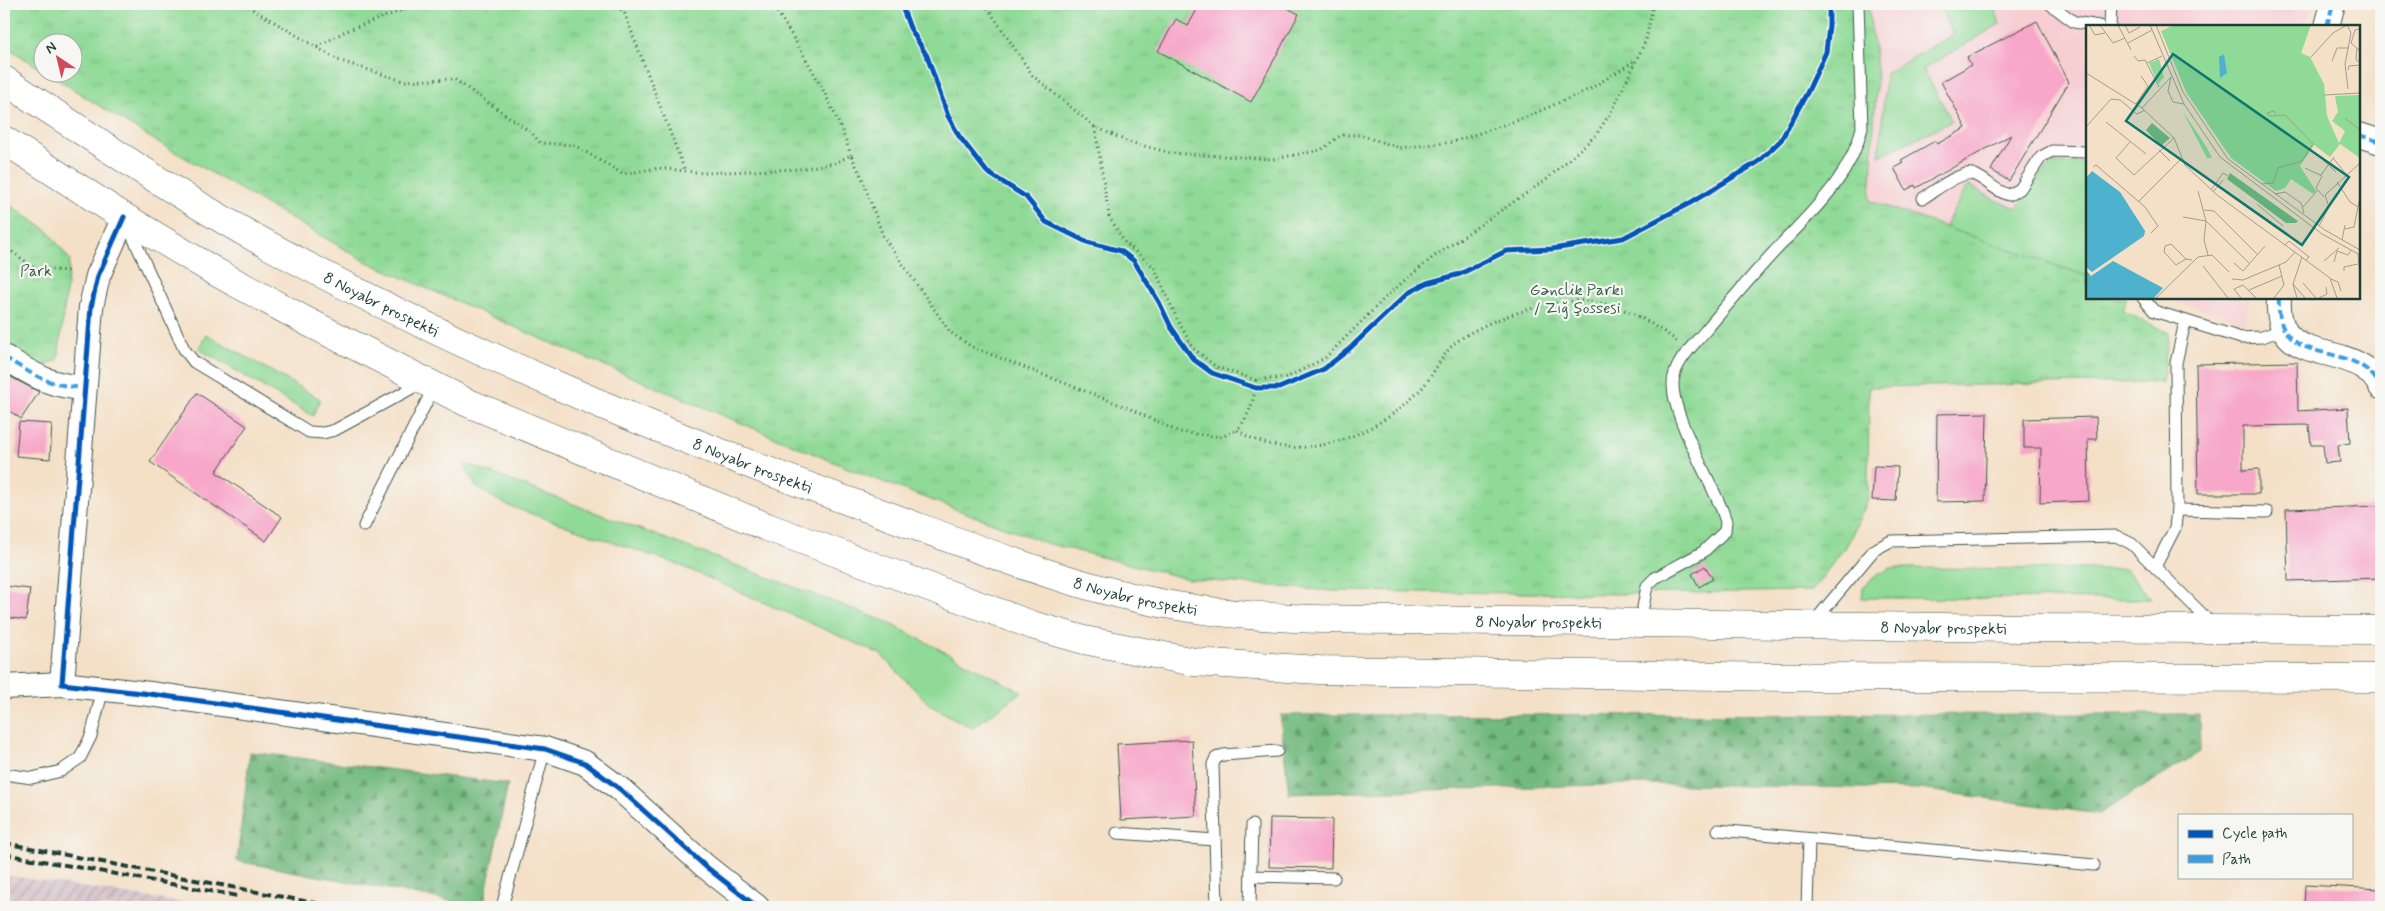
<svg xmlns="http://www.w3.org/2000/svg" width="2385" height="911" font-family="Mynerve,sans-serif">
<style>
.built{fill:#f7cfd3}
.industrial{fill:url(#industrial-furrows)}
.green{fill:#8fda96;stroke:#578c65}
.forest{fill:url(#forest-firs);stroke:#497c5a}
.park{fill:url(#park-tufts);stroke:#578c65}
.building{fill:#f7a7c9}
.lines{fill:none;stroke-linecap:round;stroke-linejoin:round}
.service-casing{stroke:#3f554a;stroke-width:13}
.minor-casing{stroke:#3f554a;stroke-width:26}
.trunk-casing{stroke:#3f554a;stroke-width:29}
.path{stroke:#3f554a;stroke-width:3;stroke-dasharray:1 4;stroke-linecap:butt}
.service{stroke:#fff;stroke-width:11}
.minor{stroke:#fff;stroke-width:24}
.trunk{stroke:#fff;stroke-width:28}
.rail{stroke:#1f3d34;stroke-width:4;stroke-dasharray:8 4;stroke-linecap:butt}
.quiet{stroke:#3c9ee2;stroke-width:4;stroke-dasharray:8 4;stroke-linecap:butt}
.cycleway-casing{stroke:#f6f6f2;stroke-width:8}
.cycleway{stroke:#0057b8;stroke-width:5}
.labels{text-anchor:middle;stroke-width:4.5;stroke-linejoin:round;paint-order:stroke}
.park-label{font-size:16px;fill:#355c48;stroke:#f6f6f2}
.street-label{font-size:16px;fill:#1f3d34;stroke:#f6f6f2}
.inset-road{fill:none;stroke:#9f9f8c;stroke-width:1}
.view{fill:#0f766e;fill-opacity:0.15;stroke:#0f766e;stroke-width:2.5}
.inset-edge{fill:none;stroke:#1f3d34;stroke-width:2.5}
</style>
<defs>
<pattern id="industrial-furrows" width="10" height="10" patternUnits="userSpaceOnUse" patternTransform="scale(1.25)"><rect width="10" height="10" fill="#d2bdc7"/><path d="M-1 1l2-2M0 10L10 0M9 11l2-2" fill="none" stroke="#aa9ba2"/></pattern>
<pattern id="forest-firs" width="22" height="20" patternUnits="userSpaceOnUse" patternTransform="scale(1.25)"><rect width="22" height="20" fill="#73ba7f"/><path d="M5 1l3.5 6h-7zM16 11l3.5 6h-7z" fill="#5e9869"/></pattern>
<pattern id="park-tufts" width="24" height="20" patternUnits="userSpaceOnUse" patternTransform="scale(1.25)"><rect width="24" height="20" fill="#8fda96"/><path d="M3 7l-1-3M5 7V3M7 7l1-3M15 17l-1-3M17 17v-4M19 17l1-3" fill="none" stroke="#7bbc82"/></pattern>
</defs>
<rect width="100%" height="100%" fill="#f6f6f2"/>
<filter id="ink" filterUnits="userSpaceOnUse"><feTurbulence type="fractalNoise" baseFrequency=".02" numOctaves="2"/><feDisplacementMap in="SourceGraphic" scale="10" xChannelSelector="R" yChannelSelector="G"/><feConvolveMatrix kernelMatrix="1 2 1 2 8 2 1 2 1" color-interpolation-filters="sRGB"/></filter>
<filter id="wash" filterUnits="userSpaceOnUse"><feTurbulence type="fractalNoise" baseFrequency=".0096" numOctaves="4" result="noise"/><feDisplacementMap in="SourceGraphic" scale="20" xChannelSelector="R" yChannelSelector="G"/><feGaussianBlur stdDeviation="1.12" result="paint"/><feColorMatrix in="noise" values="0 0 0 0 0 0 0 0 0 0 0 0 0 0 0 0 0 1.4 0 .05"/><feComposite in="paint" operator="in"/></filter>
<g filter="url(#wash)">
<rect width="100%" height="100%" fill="#f4e0c7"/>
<g class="built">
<polygon points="1868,4 2313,4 2307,26 2088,26 2087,279 1870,201 1877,70"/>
<polygon points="2165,298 2249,298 2245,322"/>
</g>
<polygon class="industrial" points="4,875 197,905 198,907 4,907"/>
<g class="green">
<polygon points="1937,4 1993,4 2000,24 1923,69 1952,121 1879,156 1886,73 1954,34"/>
<polygon points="2087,162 2087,279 1944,228 1968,185 1997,201 2017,208 2041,173 2052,164"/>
<polygon points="206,334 320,399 313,416 199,349"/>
<polygon points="464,463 887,622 1022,692 972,728 931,706 880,654 679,565 506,505 476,487"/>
<polygon points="1891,568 2126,569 2151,599 1862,598 1863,587 1878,574"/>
</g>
<g class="forest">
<polygon points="2199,714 2200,752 2099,814 1920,789 1635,784 1289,794 1280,715"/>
<polygon points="250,752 508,784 483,907 237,861"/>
</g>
<g class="park">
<polygon points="4,4 1868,4 1877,70 1870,201 2087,276 2088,298 2127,298 2123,311 2169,333 2162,382 1869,387 1868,500 1848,543 1812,591 1623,594 1331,591 1188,579 1046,543 862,474 544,340 365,261 149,137 47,73 72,72 72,42 42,42 42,70 4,45"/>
<polygon points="4,201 48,231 70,260 58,360 39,368 4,343"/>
</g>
<g id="blocks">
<g class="building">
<polygon points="1200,4 1280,4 1299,14 1251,102 1158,51 1176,19 1188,26"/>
<polygon points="2037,21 2069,82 2009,181 1991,170 2011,135 1916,188 1915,185 1906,190 1894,168 1903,163 1901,160 1935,141 1937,144 1966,128 1941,82 1971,65 1967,57"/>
<polygon points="2297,362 2298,411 2348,408 2350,443 2338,445 2340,462 2325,463 2323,445 2311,445 2309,425 2243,426 2243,470 2259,469 2259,494 2198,494 2196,364"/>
<polygon points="9,376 39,392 21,419 4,407 4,384"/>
<polygon points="197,393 247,426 216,472 282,517 266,541 150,462"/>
<polygon points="1987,413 1985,501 1936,502 1937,414"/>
<polygon points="2096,417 2097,439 2088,439 2089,501 2040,503 2041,448 2024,448 2024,419"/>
<polygon points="19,422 52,424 50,459 16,456"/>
<polygon points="1874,466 1898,467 1896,501 1872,500"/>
<polygon points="2381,506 2381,578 2288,581 2286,509"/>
<polygon points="1705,566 1713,579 1699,587 1692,574"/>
<polygon points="5,586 30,589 26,620 4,617"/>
<polygon points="1192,740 1196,816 1121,820 1117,744"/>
<polygon points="1270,818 1332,819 1331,868 1269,867"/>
<polygon points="2305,885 2381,889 2381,907 2304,907"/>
</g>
</g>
</g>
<g filter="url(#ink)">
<use href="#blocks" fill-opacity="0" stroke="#3f554a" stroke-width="1"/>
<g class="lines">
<g class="service-casing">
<g id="service">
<polyline points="2050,4 2074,22 2099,26"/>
<polyline points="2110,26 2111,4"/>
<path d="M1923 198C1935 191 1963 168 1975 175 1988 181 1995 191 2009 195L2020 189 2041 157 2052 151 2088 152"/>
<polyline points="128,226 184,349 194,362 309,432 323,433 335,430 423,382"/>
<polyline points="2143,298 2154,311 2241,338 2262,337 2284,329"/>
<polyline points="2177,510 2267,512"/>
<polyline points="364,526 434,387"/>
<polyline points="2155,567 2175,528 2177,510 2176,363 2185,322"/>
<path d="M1640 623 1647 586 1655 578 1703 552 1725 531 1726 521 1722 510C1709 477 1673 418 1673 384 1673 363 1694 345 1706 330 1728 304 1750 278 1773 253 1808 215 1850 180 1862 128L1858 4"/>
<polyline points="1813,623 1874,550 1891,541 2116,536 2132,544 2214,626"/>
<polyline points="4,774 32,778 61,771 80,758 91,736 103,689"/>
<polyline points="1718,830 2094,865"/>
<polyline points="1117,833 1215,840"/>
<polyline points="1251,876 1334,878"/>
<polyline points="502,907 545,749"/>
<polyline points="1217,907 1213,764 1216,758 1223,755 1277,751"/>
<polyline points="1250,907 1252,825"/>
<polyline points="1807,907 1809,840"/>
</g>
</g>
<g class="minor-casing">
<g id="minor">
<polyline points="2327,26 2333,4"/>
<polyline points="2359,135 2381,142"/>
<polyline points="124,217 98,276 91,307 62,684 150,694 545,749 585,763 621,790 705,866 757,907"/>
<path d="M2279 298C2275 361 2328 344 2363 367 2370 371 2377 380 2381 387"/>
<path d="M4 357C34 375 47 385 84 388"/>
<polyline points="4,687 62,684"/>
</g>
</g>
<g class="trunk-casing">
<g id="trunk">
<path id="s1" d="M4 80C84 132 164 187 248 234 446 344 655 431 867 508 969 545 1070 588 1177 606 1252 619 1327 620 1403 620 1482 621 1562 621 1641 623 1888 627 2134 630 2381 630"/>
<polyline points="4,140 124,217 214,271 308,322 466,402 767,527 1032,625 1084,640 1194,662 1319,670 1791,677 2381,678"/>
</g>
</g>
<g class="path">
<polyline points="244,4 338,60 403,81 454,79 532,133 540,143 574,145 623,174 659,168 702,173 799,169 835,163 851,155 862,178 883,236 950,332 972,347 1126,407 1179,432 1222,437 1237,430"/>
<polyline points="601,4 623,10"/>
<polyline points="621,4 685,171"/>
<path d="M772 4C803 52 832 100 851 155"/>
<polyline points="985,4 1033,76 1095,127 1129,142 1171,153 1273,159 1321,150 1341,135 1360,135 1400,148 1453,142 1524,118 1590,89 1636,60"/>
<polyline points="317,47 344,32 418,4"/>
<polyline points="1095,127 1109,216 1125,243 1154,267 1178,321 1193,348 1216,367 1256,380 1288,377 1325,358 1392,291 1432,258 1547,179 1596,135 1614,107 1646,40 1653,4"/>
<polyline points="4,246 36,269 69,271"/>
<path d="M1256 380C1255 398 1249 417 1237 430 1295 469 1377 437 1421 389 1434 375 1440 357 1454 344 1482 320 1553 298 1589 301 1613 304 1636 313 1656 327 1663 331 1671 336 1677 342"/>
</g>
<use href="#service" class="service"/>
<use href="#minor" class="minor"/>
<use href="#trunk" class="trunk"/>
<g class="rail">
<polyline points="4,843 335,907"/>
<polyline points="4,854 238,896"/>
</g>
<g class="quiet">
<polyline points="2327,26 2333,4"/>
<polyline points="2359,135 2381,142"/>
<path d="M2279 298C2275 361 2328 344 2363 367 2370 371 2377 380 2381 387"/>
<path d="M4 357C34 375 47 385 84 388"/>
</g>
<g class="cycleway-casing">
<g id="cycleway">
<polyline points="901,4 910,28 927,56 948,116 959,136 987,172 1026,197 1046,222 1087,242 1121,251 1134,261 1159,302 1171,327 1193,359 1212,373 1256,388 1279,388 1324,369 1348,350 1408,293 1427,283 1460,274 1506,251 1552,249 1623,238 1690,203 1758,162 1781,140 1808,91 1826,52 1829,26 1829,4"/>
<polyline points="124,217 98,276 91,307 62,684 150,694 545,749 585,763 621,790 705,866 757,907"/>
</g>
</g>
<use href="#cycleway" class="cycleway"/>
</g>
</g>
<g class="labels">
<g class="park-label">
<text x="36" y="276">Park</text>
<text x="1577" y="295">Gənclik Parkı<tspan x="1577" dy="18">/ Zığ şossesi</tspan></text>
</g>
<g class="street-label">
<text dy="6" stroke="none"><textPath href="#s1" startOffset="439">8 Noyabr prospekti</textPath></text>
<text dy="6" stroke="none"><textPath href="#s1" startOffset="844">8 Noyabr prospekti</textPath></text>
<text dy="6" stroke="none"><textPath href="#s1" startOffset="1249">8 Noyabr prospekti</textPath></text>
<text dy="6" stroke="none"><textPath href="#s1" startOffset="1654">8 Noyabr prospekti</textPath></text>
<text dy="6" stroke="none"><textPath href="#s1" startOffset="2059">8 Noyabr prospekti</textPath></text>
</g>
</g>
<g transform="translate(2086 25)">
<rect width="274" height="274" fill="#f4e0c7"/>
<path d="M97 87 120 121 126 133H121Z" fill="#8fda96"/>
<path d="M66 98 84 113 75 121 60 105ZM144 148 212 196 210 198H200L141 154Z" fill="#73ba7f"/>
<path d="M88 0H225L215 28 224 32 238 59 241 91 253 118 259 106 246 96 252 87 249 71 274 70V133L254 119 244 132 228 120 214 141 230 166 227 169 205 154 199 163 190 166 145 133 100 67 75 6ZM73 34 78 52 72 59 63 38Z" fill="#8fda96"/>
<path d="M138 29 141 48 134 53 133 32ZM6 146 34 167 59 206 58 211 6 247 0 242V153ZM27 236 77 263 68 273H0V245L5 251Z" fill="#4eb1cd"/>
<path class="inset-road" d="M3 0 9 10 19 8M14 0 27 18 39 13M32 0 45 25M39 0 43 8 54 2M64 0 98 79 134 132 236 209 274 230M70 0 97 67 142 134 239 205 274 225M261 0 265 8 259 39 262 64M274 4 269 5 265 18 274 26M42 18 66 5M271 23 270 35 274 37M48 31 52 36 59 35 73 62M225 32 247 8 261 0M246 36 251 23H263M61 38 76 31M262 45 263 41 274 40M0 48 56 83M85 52 56 83 88 113 99 140 131 170 244 253 251 273M85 52 82 66 87 77 98 79M238 70 274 68M50 79 62 61 55 51M259 93 274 105M20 97 60 129M0 102 25 74 34 75 51 89 59 85M44 117 30 133 48 150 88 113M73 125 84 136M235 133 250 147M247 133 260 149M7 142 10 140 59 182 72 201 65 208M219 143 236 151 230 163 238 172M235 150 248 132M251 157 264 177 272 182M176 159 187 158 192 143 216 136 227 119 199 90 183 91 181 88 188 86 189 89M125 165 137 148 142 151M112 166 120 196 118 215 122 230M127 167 137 155M189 169 199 167 215 178 218 188M53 176 95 134M171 179 197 201M217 182 231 166M118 185 128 186 171 229M97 192 120 196 163 238M233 201 243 182 239 170 274 138M259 204 268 202 274 172M256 215 259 200M199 220 203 216 223 232 220 235M272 229 274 250M100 234 90 240 78 227 79 221 85 219 100 234 106 235M238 236 253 223M248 237 251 226 262 230 265 225M148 238 157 246 179 221M117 241 142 273M258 246V242L272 239M146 254 157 255 200 237 209 227M245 254 252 257 255 266M217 258 230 273M207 259 219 273M163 265 196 251M70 273 112 232 126 230 143 247M155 273 148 264 157 260 170 273M188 273 198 260 193 240M211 273 207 259 216 232M233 273 241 269 240 262"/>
<path class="view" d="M87 29 263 152 216 220 40 96Z"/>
<rect width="274" height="274" class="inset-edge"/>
</g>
<rect width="2385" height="911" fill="none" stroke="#f6f6f2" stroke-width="20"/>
<rect x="2178" y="814" width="175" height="65" fill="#f6f6f2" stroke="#a0aca6"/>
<rect x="2188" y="830" width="25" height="8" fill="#0057b8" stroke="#a0aca6"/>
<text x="2222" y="838" font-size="15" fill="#1f3d34">Cycle path</text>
<rect x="2188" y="855" width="25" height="8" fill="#3c9ee2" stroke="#a0aca6"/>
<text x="2222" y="864" font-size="15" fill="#1f3d34">Path</text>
<g transform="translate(58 58) rotate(325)"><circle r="24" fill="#f6f6f2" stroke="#a0aca6"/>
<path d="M0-4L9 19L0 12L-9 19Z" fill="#d1495b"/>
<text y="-8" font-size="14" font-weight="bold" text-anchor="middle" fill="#1f3d34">N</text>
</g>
</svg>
